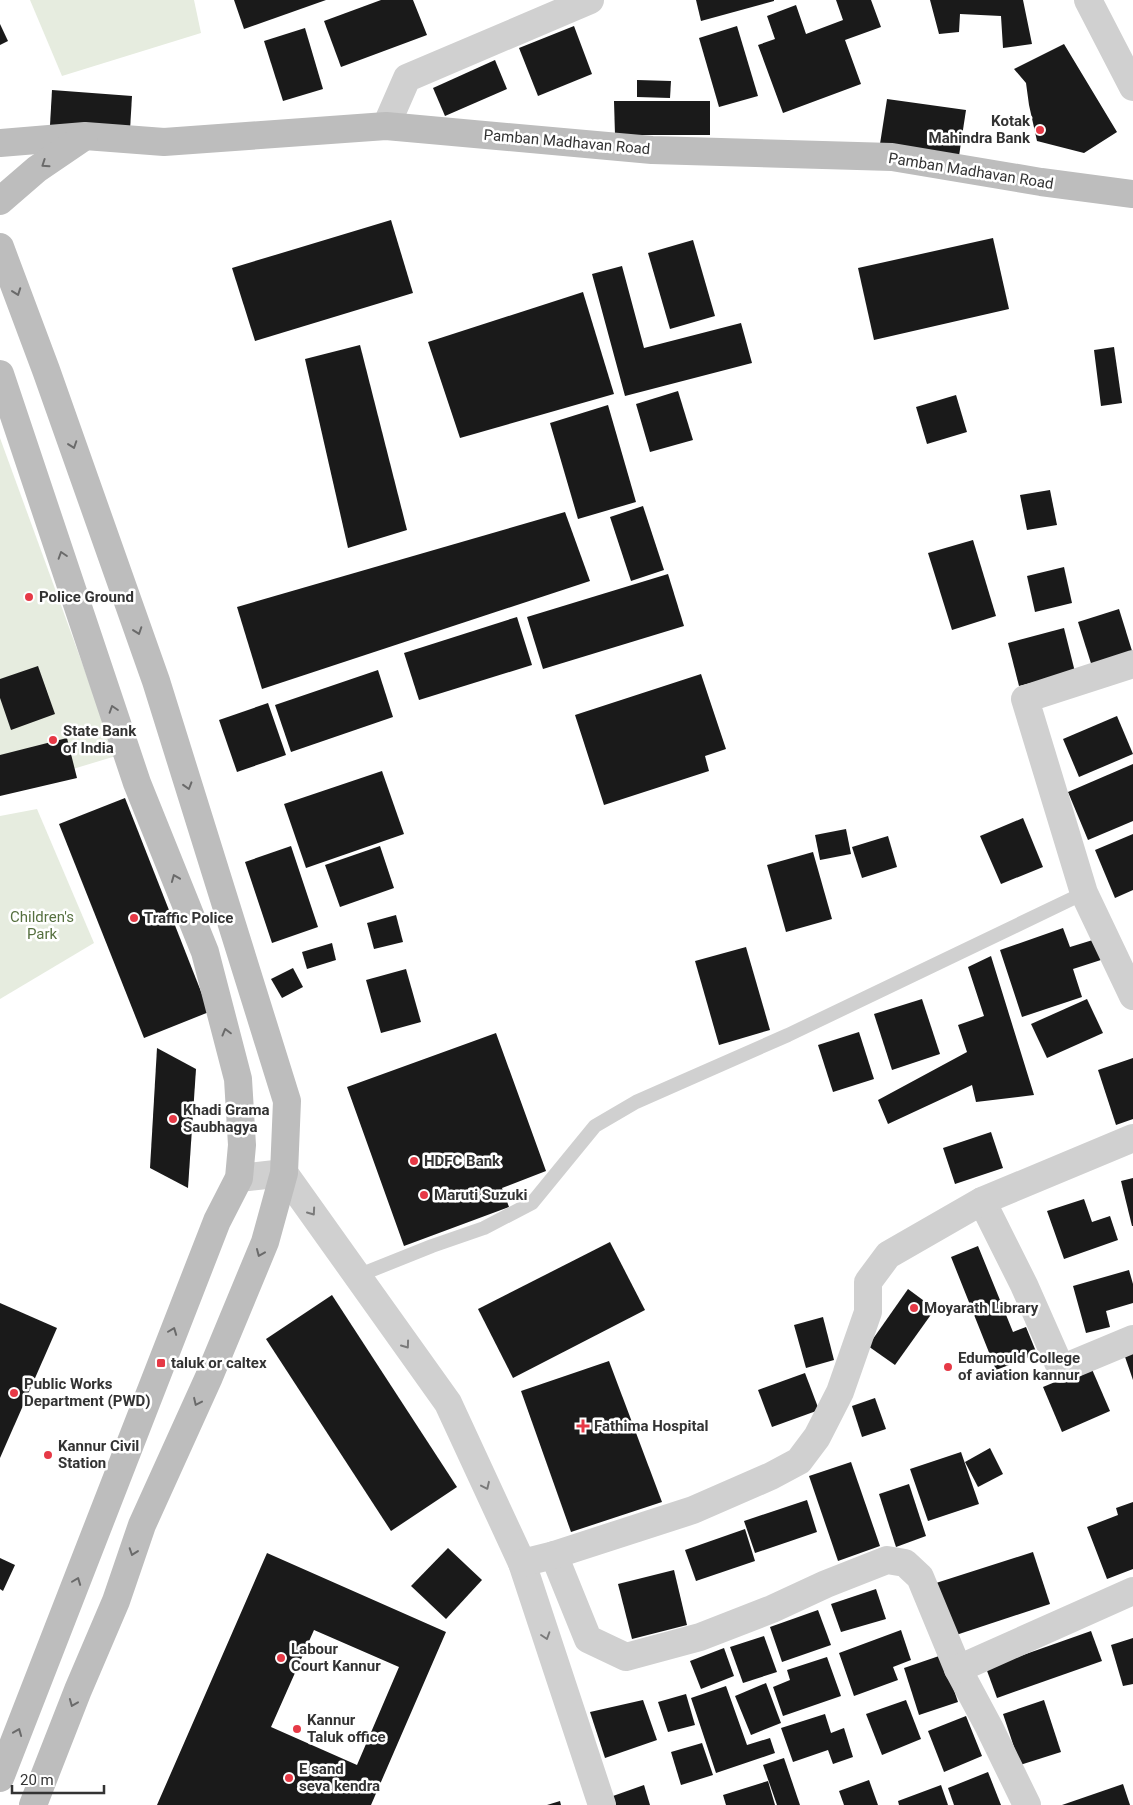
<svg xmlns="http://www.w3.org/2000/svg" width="1133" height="1805" font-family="Roboto,sans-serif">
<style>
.green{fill:#e6ecdf}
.building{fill:#1a1a1a;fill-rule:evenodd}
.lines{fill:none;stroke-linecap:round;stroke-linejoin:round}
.lane{stroke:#d0d0d0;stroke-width:14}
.street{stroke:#d0d0d0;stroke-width:28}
.secondary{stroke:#bdbdbd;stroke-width:28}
.oneway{stroke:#6a6a6a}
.oneway2{stroke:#7a7a7a}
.poi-dot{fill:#e63946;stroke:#fff;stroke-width:2}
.labels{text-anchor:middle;stroke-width:5;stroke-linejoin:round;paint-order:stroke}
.poi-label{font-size:15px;font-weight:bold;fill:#333;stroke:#fff;text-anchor:start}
.street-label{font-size:15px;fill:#333;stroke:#fff}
.park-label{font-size:15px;fill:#56703f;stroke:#fff}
</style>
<rect width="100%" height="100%" fill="#fff"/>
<g class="green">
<polygon points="30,0 194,0 201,33 62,76"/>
<polygon points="0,438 116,756 0,791"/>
<polygon points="37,809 94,943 0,999 0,816"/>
</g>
<g class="building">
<polygon points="234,0 326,0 244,29"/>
<polygon points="381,0 413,0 427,35 341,67 324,21"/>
<polygon points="696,0 774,0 774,1 701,21"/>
<polygon points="836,0 871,0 881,27 845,40 861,84 783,113 758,45 775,39 767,16 796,5 806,34 843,20"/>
<polygon points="930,0 1023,0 1032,44 1003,48 1001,16 960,14 959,32 939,34"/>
<polygon points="0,24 8,41 0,45"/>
<polygon points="574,26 592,74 538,96 519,48"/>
<polygon points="737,26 758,96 719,107 699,38"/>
<polygon points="305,28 323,89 283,101 264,41"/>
<polygon points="1064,44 1117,132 1084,153 1037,141 1029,105 1026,83 1014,69"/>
<polygon points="495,60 507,89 445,116 433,88"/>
<polygon points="637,80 671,81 670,98 637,97"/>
<polygon points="52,90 132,96 130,130 50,125"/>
<polygon points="887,99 966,110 959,156 880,144"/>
<polygon points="614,101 710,101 710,135 615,135"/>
<polygon points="391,220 413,293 255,341 232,268"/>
<polygon points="993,238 1009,309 874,340 858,268"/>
<polygon points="693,240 715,316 670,329 648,253"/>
<polygon points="622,266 644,348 741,323 752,363 625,396 592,274"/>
<polygon points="583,292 614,394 460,438 428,342"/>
<polygon points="360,345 407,530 348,548 305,359"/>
<polygon points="1114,347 1122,403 1101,406 1094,350"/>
<polygon points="678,391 693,440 650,452 636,404"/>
<polygon points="956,395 967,432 927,444 916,407"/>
<polygon points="608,405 636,502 578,519 550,423"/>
<polygon points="1050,490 1057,525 1027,530 1020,495"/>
<polygon points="643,506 664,570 631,581 610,517"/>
<polygon points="565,512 590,581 262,689 237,607"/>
<polygon points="973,540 996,616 952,630 928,553"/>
<polygon points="1064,567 1072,603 1035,612 1027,576"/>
<polygon points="668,574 684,626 543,669 527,617"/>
<polygon points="1119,609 1133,654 1094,673 1078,622"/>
<polygon points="517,617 532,665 419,700 404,653"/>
<polygon points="1064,628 1075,672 1019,686 1008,643"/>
<polygon points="38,666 55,714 11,730 0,698 0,679"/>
<polygon points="378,670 393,717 291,752 275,705"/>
<polygon points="701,674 726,749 705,756 709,771 604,805 575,715"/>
<polygon points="268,703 286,755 237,772 219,720"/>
<polygon points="1117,716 1133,754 1079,777 1063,739"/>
<polygon points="67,738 77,778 0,796 0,755"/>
<polygon points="1133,764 1133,821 1088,840 1068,792"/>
<polygon points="382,771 404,834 306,868 284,804"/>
<polygon points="125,798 209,1012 144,1038 59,824"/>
<polygon points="1023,818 1043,867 1001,884 980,836"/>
<polygon points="846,829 851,854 820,860 815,835"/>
<polygon points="1133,834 1133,890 1115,898 1095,850"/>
<polygon points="888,836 897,867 862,878 852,847"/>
<polygon points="291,846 318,927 272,943 245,862"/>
<polygon points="380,846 394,888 340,907 325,865"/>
<polygon points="813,852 832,919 786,932 767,865"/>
<polygon points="396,915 403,942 374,949 367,923"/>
<polygon points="1063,928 1070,947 1096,939 1104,959 1073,969 1082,997 1022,1017 1000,950"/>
<polygon points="332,943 336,960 307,969 302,952"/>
<polygon points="746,947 770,1030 719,1045 695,961"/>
<polygon points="991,956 1034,1095 976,1102 972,1085 888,1124 878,1100 967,1052 958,1025 984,1016 968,967"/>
<polygon points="293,968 303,987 282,998 271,979"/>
<polygon points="406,969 421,1022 381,1033 366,980"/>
<polygon points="922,999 940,1054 892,1070 874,1014"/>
<polygon points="1087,999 1103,1033 1047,1058 1031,1024"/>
<polygon points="859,1032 874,1079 833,1092 818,1045"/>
<polygon points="496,1033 546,1171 502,1188 509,1207 404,1246 347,1087"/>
<polygon points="157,1048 196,1069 188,1188 150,1168"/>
<polygon points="1133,1058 1133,1119 1116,1125 1098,1070"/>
<polygon points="991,1132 1003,1168 955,1184 943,1148"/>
<polygon points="1133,1178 1133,1226 1132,1226 1121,1181"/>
<polygon points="1084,1199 1092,1222 1110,1216 1118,1240 1064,1259 1047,1211"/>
<polygon points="610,1242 645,1310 513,1378 478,1309"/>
<polygon points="978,1246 1013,1332 1026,1327 1037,1354 996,1370 951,1257"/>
<polygon points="1129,1270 1133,1284 1133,1303 1106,1311 1110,1327 1086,1333 1073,1286"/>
<polygon points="908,1289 935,1309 895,1365 868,1346"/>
<polygon points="332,1295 457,1487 391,1531 266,1339"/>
<polygon points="0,1303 57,1328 0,1458"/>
<polygon points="823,1317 834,1360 806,1368 794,1325"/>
<polygon points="1133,1350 1133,1380 1124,1354"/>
<polygon points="609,1361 662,1502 571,1532 521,1391"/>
<polygon points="1091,1367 1110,1411 1062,1432 1043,1387"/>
<polygon points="805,1373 819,1410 772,1427 758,1390"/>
<polygon points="875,1398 886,1429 862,1437 852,1406"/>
<polygon points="990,1448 1003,1474 978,1487 965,1462"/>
<polygon points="961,1452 979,1504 928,1521 910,1469"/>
<polygon points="851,1462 880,1546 838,1561 809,1476"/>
<polygon points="909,1484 926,1536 896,1547 879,1494"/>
<polygon points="807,1500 817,1532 755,1553 744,1521"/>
<polygon points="1133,1502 1133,1569 1107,1579 1087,1527 1118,1515 1116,1508"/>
<polygon points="745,1529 755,1561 696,1581 685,1550"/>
<polygon points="448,1548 482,1580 446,1619 411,1586"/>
<polygon points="1033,1552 1050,1604 953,1636 936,1583"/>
<path d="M267 1553 446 1632 371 1805H157ZM314 1630 399 1667 357 1765 271 1727Z"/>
<polygon points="0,1558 15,1565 3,1591 0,1589"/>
<polygon points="674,1570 687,1625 632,1639 618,1584"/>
<polygon points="876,1589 886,1619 841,1632 831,1604"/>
<polygon points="818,1610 831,1645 782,1662 770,1627"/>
<polygon points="901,1630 911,1660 893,1667 898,1680 854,1696 839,1653"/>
<polygon points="1091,1631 1102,1661 997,1698 986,1668"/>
<polygon points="764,1636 777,1672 743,1683 730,1647"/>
<polygon points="1133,1638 1133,1684 1123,1686 1111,1645"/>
<polygon points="724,1648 734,1676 701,1689 690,1661"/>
<polygon points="942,1655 958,1702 919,1715 904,1668"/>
<polygon points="827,1657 841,1696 783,1716 773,1687 790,1680 787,1670"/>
<polygon points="766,1683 781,1723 751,1735 735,1696"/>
<polygon points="726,1686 747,1745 770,1738 775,1753 716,1773 691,1698"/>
<polygon points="686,1694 695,1725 668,1732 658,1702"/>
<polygon points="643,1700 657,1740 605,1758 590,1712"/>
<polygon points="906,1700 921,1739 882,1755 866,1714"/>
<polygon points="1044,1700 1061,1752 1020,1765 1003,1714"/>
<polygon points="825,1714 831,1733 844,1728 853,1757 833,1764 828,1750 793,1762 781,1728"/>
<polygon points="966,1716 982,1756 944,1772 928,1731"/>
<polygon points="702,1743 713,1775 681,1785 671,1752"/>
<polygon points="784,1758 800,1805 777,1805 763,1765"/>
<polygon points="988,1772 1001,1805 954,1805 948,1788"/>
<polygon points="869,1780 878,1805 844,1805 839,1791"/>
<polygon points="768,1781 775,1805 726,1805 723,1795"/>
<polygon points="1123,1784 1130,1805 1062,1805"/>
<polygon points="644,1785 650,1805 616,1805 613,1796"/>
<polygon points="941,1785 948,1805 899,1805 898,1801"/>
<polygon points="560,1801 561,1805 547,1805"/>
</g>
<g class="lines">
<polyline class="lane" points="357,1276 432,1246 484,1228 532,1203 595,1126 636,1102 788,1035 1084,893"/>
<g class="street">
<polyline points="1088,0 1133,87"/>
<polyline points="386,126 407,78 590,0"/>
<polyline points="1133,664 1025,699 1084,893 1133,996"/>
<polyline points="239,1178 284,1173 448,1403 522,1563 602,1805"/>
<polyline points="982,1201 1024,1285 1061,1369 1133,1339"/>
<polyline points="554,1555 588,1639 626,1657 700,1637 772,1609 826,1584 887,1560 905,1563 920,1577 958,1669 989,1727 1027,1805"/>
<polyline points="522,1563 554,1555 693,1510 771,1476 799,1461 817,1437 840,1392 868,1312 868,1282 888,1255 982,1201 1133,1138"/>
<polyline points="958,1669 1133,1591"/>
</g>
<g class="secondary">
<polyline points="0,143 85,136 164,142 386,126 652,150 892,157 1041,182 1133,194"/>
<polyline points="0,201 37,169 84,137"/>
<polyline points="0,247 46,370 156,681 287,1101 284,1173 265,1242 209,1377 142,1525 116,1601 78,1690 33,1805"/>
<polyline points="0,374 137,783 205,952 238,1079 242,1145 239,1178 217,1221 0,1778"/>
</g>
</g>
<defs><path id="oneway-chevron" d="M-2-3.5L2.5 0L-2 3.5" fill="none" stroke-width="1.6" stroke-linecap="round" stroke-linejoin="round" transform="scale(1.25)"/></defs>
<g class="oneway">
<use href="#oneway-chevron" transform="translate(45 164) rotate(146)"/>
<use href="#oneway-chevron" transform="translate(17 292) rotate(70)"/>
<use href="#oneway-chevron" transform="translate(73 445) rotate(71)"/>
<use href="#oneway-chevron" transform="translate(62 555) rotate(-108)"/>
<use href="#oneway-chevron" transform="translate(138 631) rotate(71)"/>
<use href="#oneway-chevron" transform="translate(113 709) rotate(-108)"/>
<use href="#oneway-chevron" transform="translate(188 786) rotate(73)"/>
<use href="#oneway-chevron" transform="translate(175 878) rotate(-112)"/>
<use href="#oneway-chevron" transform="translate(226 1032) rotate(-105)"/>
<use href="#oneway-chevron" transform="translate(260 1253) rotate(113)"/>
<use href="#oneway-chevron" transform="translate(173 1331) rotate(-69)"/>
<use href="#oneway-chevron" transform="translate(197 1402) rotate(115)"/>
<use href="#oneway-chevron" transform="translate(133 1552) rotate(109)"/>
<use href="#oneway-chevron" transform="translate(77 1581) rotate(-69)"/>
<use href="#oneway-chevron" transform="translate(73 1703) rotate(112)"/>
<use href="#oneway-chevron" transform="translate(18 1732) rotate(-68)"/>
</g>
<g class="oneway2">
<use href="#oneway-chevron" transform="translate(312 1212) rotate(55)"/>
<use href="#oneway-chevron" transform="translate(406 1345) rotate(54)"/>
<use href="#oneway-chevron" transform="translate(486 1486) rotate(65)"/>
<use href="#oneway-chevron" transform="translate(546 1636) rotate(72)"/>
</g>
<g class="poi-dot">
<circle cx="1040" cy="130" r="5"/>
<circle cx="29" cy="597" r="5"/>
<circle cx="53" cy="740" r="5"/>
<circle cx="134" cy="918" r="5"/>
<circle cx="173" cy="1119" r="5"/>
<circle cx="414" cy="1161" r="5"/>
<circle cx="424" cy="1195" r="5"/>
<circle cx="914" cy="1308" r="5"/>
<rect x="156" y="1358" width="10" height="10" rx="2.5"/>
<circle cx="948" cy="1367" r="5"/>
<circle cx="14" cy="1393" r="5"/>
<path d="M580.5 1418.5h5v5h5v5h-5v5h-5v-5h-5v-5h5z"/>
<circle cx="48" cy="1455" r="5"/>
<circle cx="281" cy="1658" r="5"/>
<circle cx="297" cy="1729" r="5"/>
<circle cx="289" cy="1778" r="5"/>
</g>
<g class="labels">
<g class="poi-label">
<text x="1030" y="126" text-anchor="end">Kotak<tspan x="1030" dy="17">Mahindra Bank</tspan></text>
<text x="39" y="602">Police Ground</text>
<text x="63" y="736">State Bank<tspan x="63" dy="17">of India</tspan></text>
<text x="144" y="923">Traffic Police</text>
<text x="183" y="1115">Khadi Grama<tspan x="183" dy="17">Saubhagya</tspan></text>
<text x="424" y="1166">HDFC Bank</text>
<text x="434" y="1200">Maruti Suzuki</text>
<text x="924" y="1313">Moyarath Library</text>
<text x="958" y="1363">Edumould College<tspan x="958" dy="17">of aviation kannur</tspan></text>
<text x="171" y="1368">taluk or caltex</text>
<text x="24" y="1389">Public Works<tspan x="24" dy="17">Department (PWD)</tspan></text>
<text x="594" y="1431">Fathima Hospital</text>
<text x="58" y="1451">Kannur Civil<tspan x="58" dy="17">Station</tspan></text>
<text x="291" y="1654">Labour<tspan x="291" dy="17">Court Kannur</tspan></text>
<text x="307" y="1725">Kannur<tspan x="307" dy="17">Taluk office</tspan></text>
<text x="299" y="1774">E sand<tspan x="299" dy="17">seva kendra</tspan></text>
</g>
<g class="street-label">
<text transform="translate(567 142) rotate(5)" y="5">Pamban Madhavan Road</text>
<text transform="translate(971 171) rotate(9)" y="5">Pamban Madhavan Road</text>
</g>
<g class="park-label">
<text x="42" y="922">Children's<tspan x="42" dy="17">Park</tspan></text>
</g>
</g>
<path d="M12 1785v8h92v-8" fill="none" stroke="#333333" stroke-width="2.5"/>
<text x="20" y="1785" font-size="15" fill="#333333" stroke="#ffffff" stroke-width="4" paint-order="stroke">20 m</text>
</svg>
